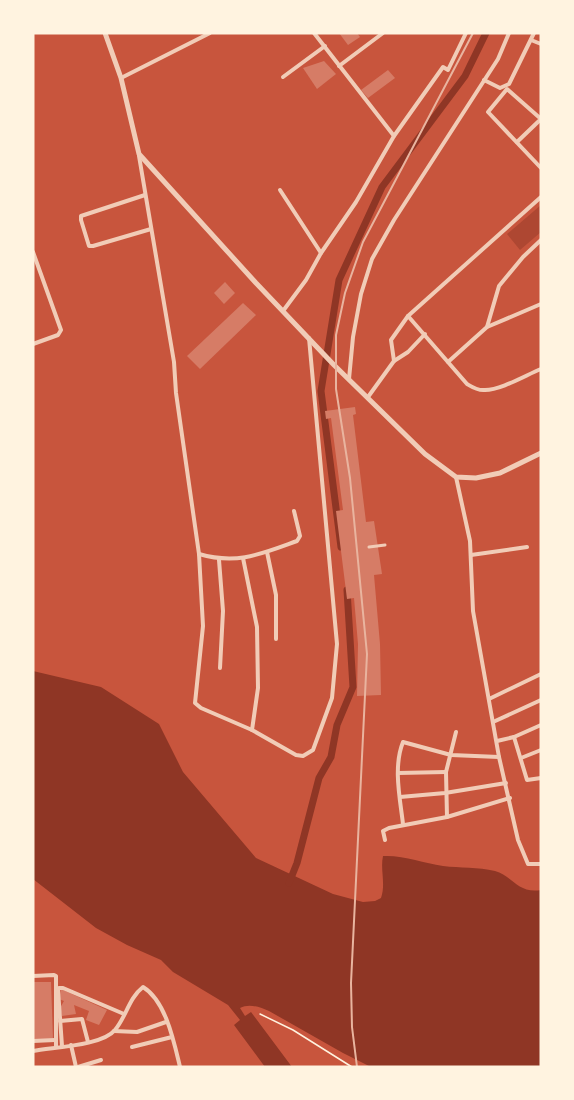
<svg xmlns="http://www.w3.org/2000/svg" width="574" height="1100" font-family="'PT Sans',sans-serif">
<style>
.green{fill:#ae4732}
.water{fill:#8f3625}
.lines{fill:none;stroke-linecap:round;stroke-linejoin:round}
.canal{stroke:#8f3625;stroke-width:7}
.building{fill:#d67c66}
.path{stroke:#fff3e0;stroke-width:1.5}
.pedestrian{stroke:#f1ccb7;stroke-width:3}
.minor{stroke:#f1ccb7;stroke-width:4}
.tertiary{stroke:#f1ccb7;stroke-width:5}
.rail{stroke:#e9b49f;stroke-width:2}
</style>
<rect width="100%" height="100%" fill="#c8553d"/>
<polygon class="green" points="541,205 541,232 520,250 507,234"/>
<path class="water" d="M33 671 101 687 159 724 183 772 256 858 333 894 363 902 375 901 381 898C386 884 380 870 383 856 404 855 423 863 443 866 460 868 478 867 495 871 513 876 518 894 541 890V1067H371L343 1053 269 1011C260 1007 249 1003 240 1008L245 1016 251 1012 292 1067H265L234 1025 240 1020 228 1005 173 972 161 960 127 945 96 928 33 879Z"/>
<g class="lines">
<g class="canal">
<polyline points="341,547 321,391 339,280 382,187 465,76 486,33"/>
<polyline points="289,883 297,863 319,778 331,757 337,725 353,687 347,590"/>
</g>
</g>
<g class="building">
<polygon points="339,33 357,33 360,37 348,45"/>
<polygon points="324,61 336,74 317,89 303,68"/>
<polygon points="388,70 395,78 368,98 361,90"/>
<polygon points="225,282 235,293 224,304 214,293"/>
<polygon points="243,303 256,315 200,369 187,356"/>
<polygon points="355,407 356,414 353,415 366,522 374,521 382,574 374,575 380,644 381,695 357,696 358,644 354,598 347,599 336,511 343,510 331,418 326,419 325,411"/>
<polygon points="33,982 51,982 53,1039 33,1040"/>
<polygon points="61,989 107,1010 99,1025 86,1020 89,1011 74,1005 76,1014 62,1016 60,1008 64,1001 59,999"/>
</g>
<g class="lines">
<polyline class="path" points="260,1014 293,1030 352,1067"/>
<polyline class="pedestrian" points="369,547 385,545"/>
<g class="minor">
<polyline points="314,33 394,136"/>
<polyline points="531,40 541,44"/>
<polyline points="339,66 383,33"/>
<polyline points="283,77 325,46"/>
<polyline points="121,78 210,33"/>
<polyline points="484,80 500,88 509,84 534,33"/>
<polyline points="541,119 507,89 488,112 541,168"/>
<polyline points="517,142 541,119"/>
<polyline points="139,156 174,362 176,393 199,554 203,626 195,703 201,708 252,730 296,755 303,756 313,750 332,698 337,644 309,338"/>
<polyline points="280,190 321,253"/>
<polyline points="145,195 81,216 81,220 89,246 93,246 151,229"/>
<polyline points="33,252 61,330 58,335 33,344"/>
<polyline points="283,311 306,280 321,253 356,202 394,136 443,67 448,70 466,33"/>
<path d="M408 316 467 384C472 387 478 391 485 390 501 390 526 375 541 369"/>
<polyline points="487,327 499,286 523,257 541,240"/>
<polyline points="394,361 408,352 425,334"/>
<polyline points="448,362 487,327 541,304"/>
<polyline points="349,379 353,337 361,294 372,259 394,220 498,59 509,33"/>
<polyline points="368,397 394,361 391,340 408,316 541,197"/>
<polyline points="456,477 470,541 473,611 499,757 518,840 528,864 541,864"/>
<polyline points="267,552 276,595 276,639"/>
<path d="M199 554C237 565 261 554 297 541L300 536 294 511"/>
<polyline points="471,555 527,547"/>
<polyline points="243,558 257,627 258,688 252,730"/>
<polyline points="219,560 223,611 220,668"/>
<polyline points="489,699 541,674"/>
<polyline points="493,722 541,700"/>
<polyline points="514,737 527,780 541,778"/>
<polyline points="497,741 514,737 541,725"/>
<polyline points="521,758 541,750"/>
<polyline points="398,773 446,772"/>
<polyline points="400,797 445,793 506,783"/>
<polyline points="447,817 446,772 456,732"/>
<path d="M403 824C400 798 393 767 403 742L451 755 499 757"/>
<polyline points="385,840 383,831 389,828 447,817 510,798"/>
<polyline points="33,976 54,975 56,976 56,1046"/>
<polyline points="60,1021 82,1019 88,1042"/>
<polyline points="114,1031 137,1032 166,1022"/>
<polyline points="33,1041 55,1040"/>
<polyline points="71,1045 76,1067"/>
<polyline points="62,1046 58,990 59,988 63,988 124,1014"/>
<polyline points="132,1047 172,1037"/>
<path d="M33 1051C53 1047 102 1046 115 1030 126 1017 129 998 143 987 166 1001 174 1042 180 1067"/>
<polyline points="78,1067 101,1060"/>
</g>
<polyline class="tertiary" points="105,33 121,78 139,154 256,283 334,365 425,454 456,477 476,478 500,473 541,453"/>
<polyline class="rail" points="357,1067 352,1027 351,983 367,654 350,478 336,389 336,335 345,293 363,242 473,33"/>
</g>
<rect width="574" height="1100" fill="none" stroke="#fff3e0" stroke-width="69"/>
</svg>
